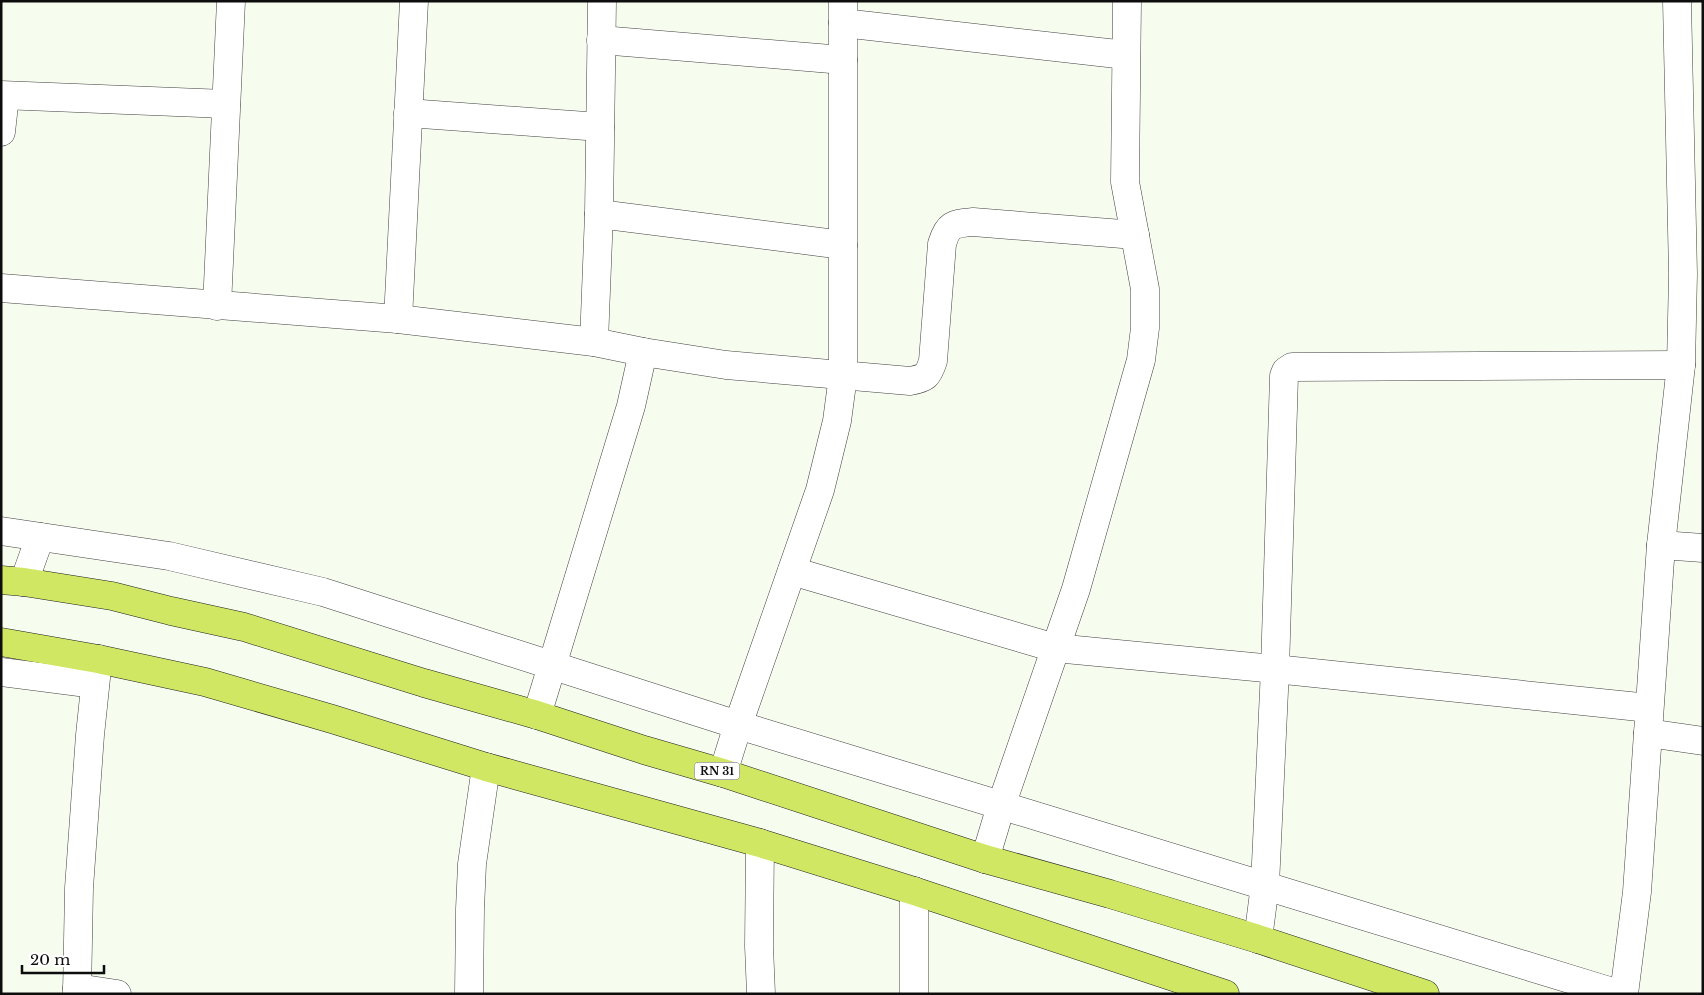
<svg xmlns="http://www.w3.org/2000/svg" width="1704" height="995" font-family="'Libre Baskerville',serif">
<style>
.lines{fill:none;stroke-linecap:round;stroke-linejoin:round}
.minor-casing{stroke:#404040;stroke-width:29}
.highway-casing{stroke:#1e1e1e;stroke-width:29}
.minor{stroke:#fff;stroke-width:28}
.highway{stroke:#d0e764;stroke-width:28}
.labels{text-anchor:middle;stroke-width:5;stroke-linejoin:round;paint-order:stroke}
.shield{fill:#fff;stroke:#565656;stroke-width:1}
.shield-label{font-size:11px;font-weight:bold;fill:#0d0d0d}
</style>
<rect width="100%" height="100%" fill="#f6fdef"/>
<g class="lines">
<g class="minor-casing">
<g id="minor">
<polyline points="843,23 1126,55"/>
<polyline points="601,40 843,60"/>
<polyline points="1,95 226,104"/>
<polyline points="408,113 600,127"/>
<polyline points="1,132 5,96"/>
<polyline points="599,214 843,245"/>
<polyline points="1,288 398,319 594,342 643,352 631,406 537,715"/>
<polyline points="217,306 231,1"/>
<polyline points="398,319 414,1"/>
<polyline points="594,342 599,214 602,1"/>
<path d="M643 352 726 365 910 381C926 378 928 376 933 361L942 244C948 224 953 224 973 222L1135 235"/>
<polyline points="1,531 169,556 323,592 738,725 1619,994"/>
<polyline points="1661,545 1703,548"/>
<polyline points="792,571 1055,648 1275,669 1649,708"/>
<polyline points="24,582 40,537"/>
<polyline points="1,672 95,684"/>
<polyline points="1648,733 1703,741"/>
<polyline points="723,773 738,725 820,490 837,421 843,376 843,1"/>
<polyline points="760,843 759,946 761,994"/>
<polyline points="985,859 1001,806 1076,589 1141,360 1145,328 1145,289 1125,182 1127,1"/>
<polyline points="1258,939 1265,885 1275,669 1284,376 1286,371 1292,367 1681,365"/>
<polyline points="77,988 117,994"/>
<polyline points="77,994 79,888 90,735 98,659"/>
<polyline points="469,994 470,909 472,864 486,767"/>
<polyline points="914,994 914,891"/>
<polyline points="1624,994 1637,892 1661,545 1681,365 1683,274 1677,1"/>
</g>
</g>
<g class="highway-casing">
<g id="highway">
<polyline points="1,580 24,582 112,596 171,611 244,627 424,683 537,715 644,750 723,773 985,859 1110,894 1258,939 1425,994"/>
<polyline points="1,642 98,659 205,682 332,719 486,767 760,843 914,891 1225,994"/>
</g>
</g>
<use href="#minor" class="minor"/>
<use href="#highway" class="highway"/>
</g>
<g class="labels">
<rect class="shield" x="694.5" y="762.5" width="45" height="17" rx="4"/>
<g class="shield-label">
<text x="717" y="775">RN 31</text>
</g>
</g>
<rect width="1704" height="995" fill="none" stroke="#0d0d0d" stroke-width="5"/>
<path d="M22 965v8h82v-8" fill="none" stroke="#0d0d0d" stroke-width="2.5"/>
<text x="30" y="965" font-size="15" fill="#0d0d0d" stroke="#ffffff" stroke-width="4" paint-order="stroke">20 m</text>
</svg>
